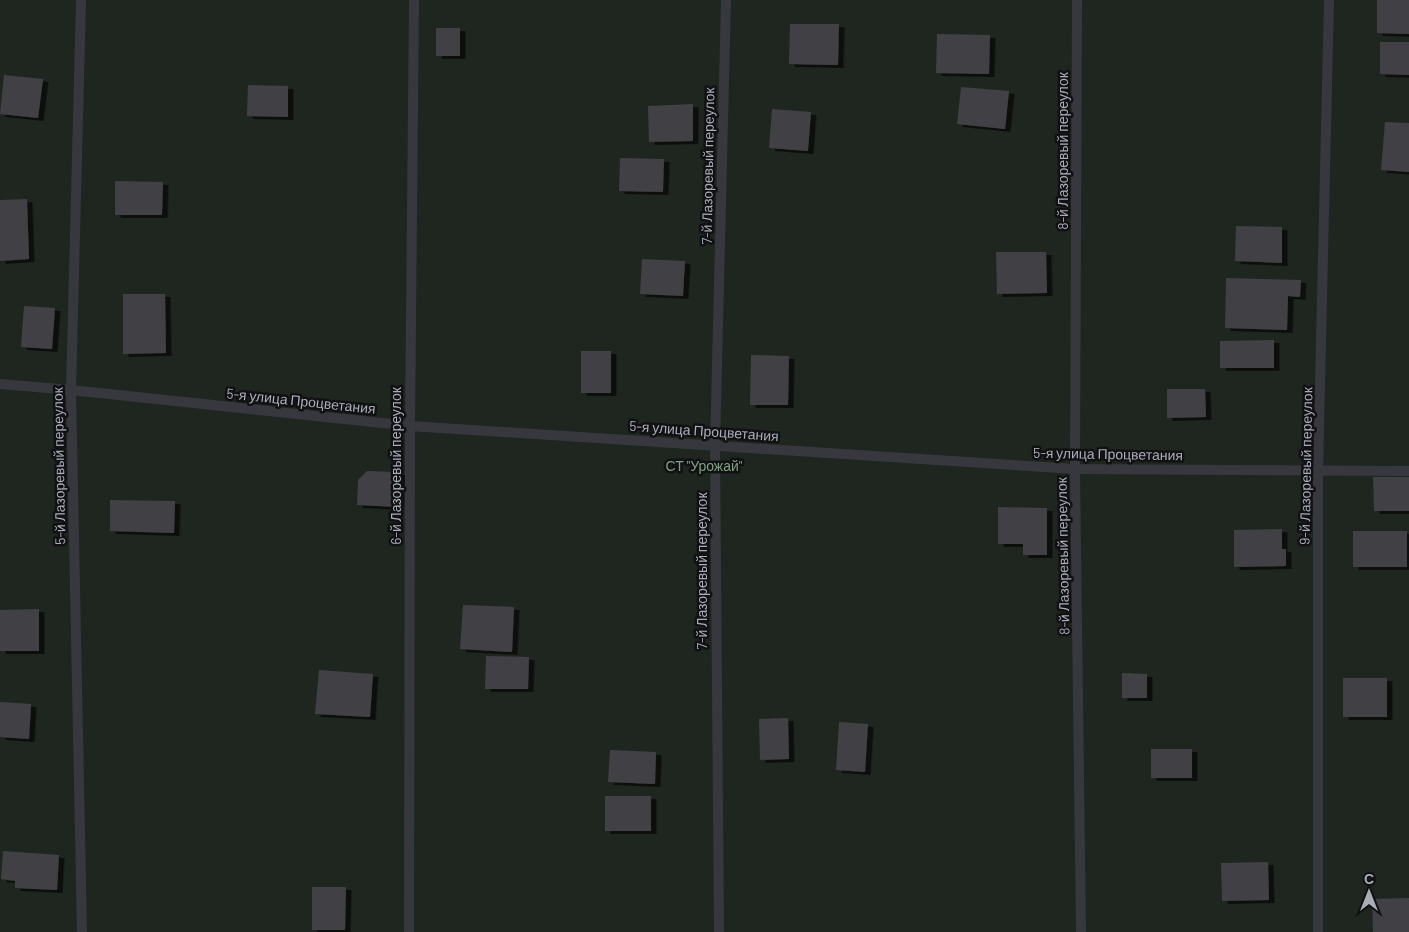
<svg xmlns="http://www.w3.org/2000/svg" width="1409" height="932" font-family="Barlow,sans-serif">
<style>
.green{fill:#1e261f}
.building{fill:#404145;filter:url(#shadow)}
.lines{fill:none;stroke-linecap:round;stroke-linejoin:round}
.service{stroke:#37383d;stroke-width:10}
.labels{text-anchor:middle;stroke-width:5;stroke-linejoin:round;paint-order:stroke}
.street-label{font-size:14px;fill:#a8adb8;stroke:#111113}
.park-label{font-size:14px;fill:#7fa381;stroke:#111113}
</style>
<defs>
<filter id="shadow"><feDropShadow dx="5.5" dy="3" stdDeviation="0" flood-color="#0009"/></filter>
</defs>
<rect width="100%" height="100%" fill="#161618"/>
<rect class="green" x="0" y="0" width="1409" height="932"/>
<g class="building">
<polygon points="1377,0 1409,0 1409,34 1377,33"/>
<polygon points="790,24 839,24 838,65 789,64"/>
<rect x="436" y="28" width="24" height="28"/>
<polygon points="937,34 990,35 989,74 936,73"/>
<polygon points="1380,42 1409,42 1409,75 1380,74"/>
<polygon points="4,75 43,79 38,118 0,114"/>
<polygon points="248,85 288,86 288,117 247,116"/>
<polygon points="961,87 1009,91 1005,129 957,124"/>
<polygon points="693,104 693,141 649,142 648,106"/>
<polygon points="772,109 811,112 808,151 769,148"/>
<polygon points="1385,122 1409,123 1409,172 1381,170"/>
<polygon points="620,158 664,159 663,192 619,191"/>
<polygon points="115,181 163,182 162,215 115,215"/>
<polygon points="27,199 29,259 0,261 0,200"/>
<polygon points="1236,226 1282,227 1282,263 1235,261"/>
<polygon points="996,252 1046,252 1047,293 997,294"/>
<polygon points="642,259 685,261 683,296 640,294"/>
<polygon points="1226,278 1301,280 1300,297 1288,296 1287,330 1225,328"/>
<polygon points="123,294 165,294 166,353 123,354"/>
<polygon points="24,306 55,308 52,349 21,347"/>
<polygon points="1274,340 1274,368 1220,368 1220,341"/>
<rect x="581" y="351" width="30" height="42"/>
<polygon points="751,355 789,356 788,405 750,405"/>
<polygon points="1167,389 1205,389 1206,417 1167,418"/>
<polygon points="367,471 400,472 398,507 357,505 358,480"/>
<polygon points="1373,477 1409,477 1409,511 1374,511"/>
<polygon points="110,500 175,501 174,533 110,531"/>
<polygon points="998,507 1047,508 1047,555 1023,555 1023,544 998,544"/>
<polygon points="1282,529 1282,549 1286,549 1286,566 1234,567 1234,530"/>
<rect x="1353" y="531" width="54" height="36"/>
<polygon points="463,605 514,607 512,652 460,649"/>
<polygon points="39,609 39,651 0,651 0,610"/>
<polygon points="486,656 529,657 528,689 485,689"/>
<polygon points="319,670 373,674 370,717 315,714"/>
<polygon points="1122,673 1147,674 1147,698 1122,698"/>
<rect x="1343" y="678" width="44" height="39"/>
<polygon points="0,702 31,704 29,739 0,737"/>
<polygon points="788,718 789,759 760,760 759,719"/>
<polygon points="839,722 868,724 865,772 836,770"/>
<rect x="1151" y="749" width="41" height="29"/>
<polygon points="610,750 656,752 655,784 608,782"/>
<rect x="605" y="796" width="46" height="35"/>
<polygon points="3,851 59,855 57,890 15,888 15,881 1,879"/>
<polygon points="1268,862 1269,900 1222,901 1221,863"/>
<polygon points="312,887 346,887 345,930 312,930"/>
<polygon points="1409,898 1409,932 1373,932 1372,899"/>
</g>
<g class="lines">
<g class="service">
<polyline points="81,0 71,390 82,932"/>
<polyline points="1077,0 1075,469 1081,932"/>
<polyline points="0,384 71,390 410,426 1075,469 1409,471"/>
<polyline points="409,932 410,426 414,0"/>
<polyline points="719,932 715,446 726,0"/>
<polyline points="1318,932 1318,470 1329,0"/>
</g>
</g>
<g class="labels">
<g class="street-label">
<text transform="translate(1063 151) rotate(-90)" y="5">8-й Лазоревый переулок</text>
<text transform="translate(708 166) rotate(-89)" y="5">7-й Лазоревый переулок</text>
<text transform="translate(301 401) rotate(6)" y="5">5-я улица Процветания</text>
<text transform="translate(704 431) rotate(4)" y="5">5-я улица Процветания</text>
<text transform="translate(1108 454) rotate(1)" y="5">5-я улица Процветания</text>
<text transform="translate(59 466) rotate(-91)" y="5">5-й Лазоревый переулок</text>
<text transform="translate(396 466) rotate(-90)" y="5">6-й Лазоревый переулок</text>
<text transform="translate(1306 466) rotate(-89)" y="5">9-й Лазоревый переулок</text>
<text transform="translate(1063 556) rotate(-91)" y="5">8-й Лазоревый переулок</text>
<text transform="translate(702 571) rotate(-90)" y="5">7-й Лазоревый переулок</text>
</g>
<g class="park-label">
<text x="704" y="471">СТ "Урожай"</text>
</g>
</g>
<g transform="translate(1369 892)" stroke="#111113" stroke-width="4" paint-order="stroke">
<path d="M0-4L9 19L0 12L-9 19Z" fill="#a8adb8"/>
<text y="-8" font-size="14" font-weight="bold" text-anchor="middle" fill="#a8adb8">С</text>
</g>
</svg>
